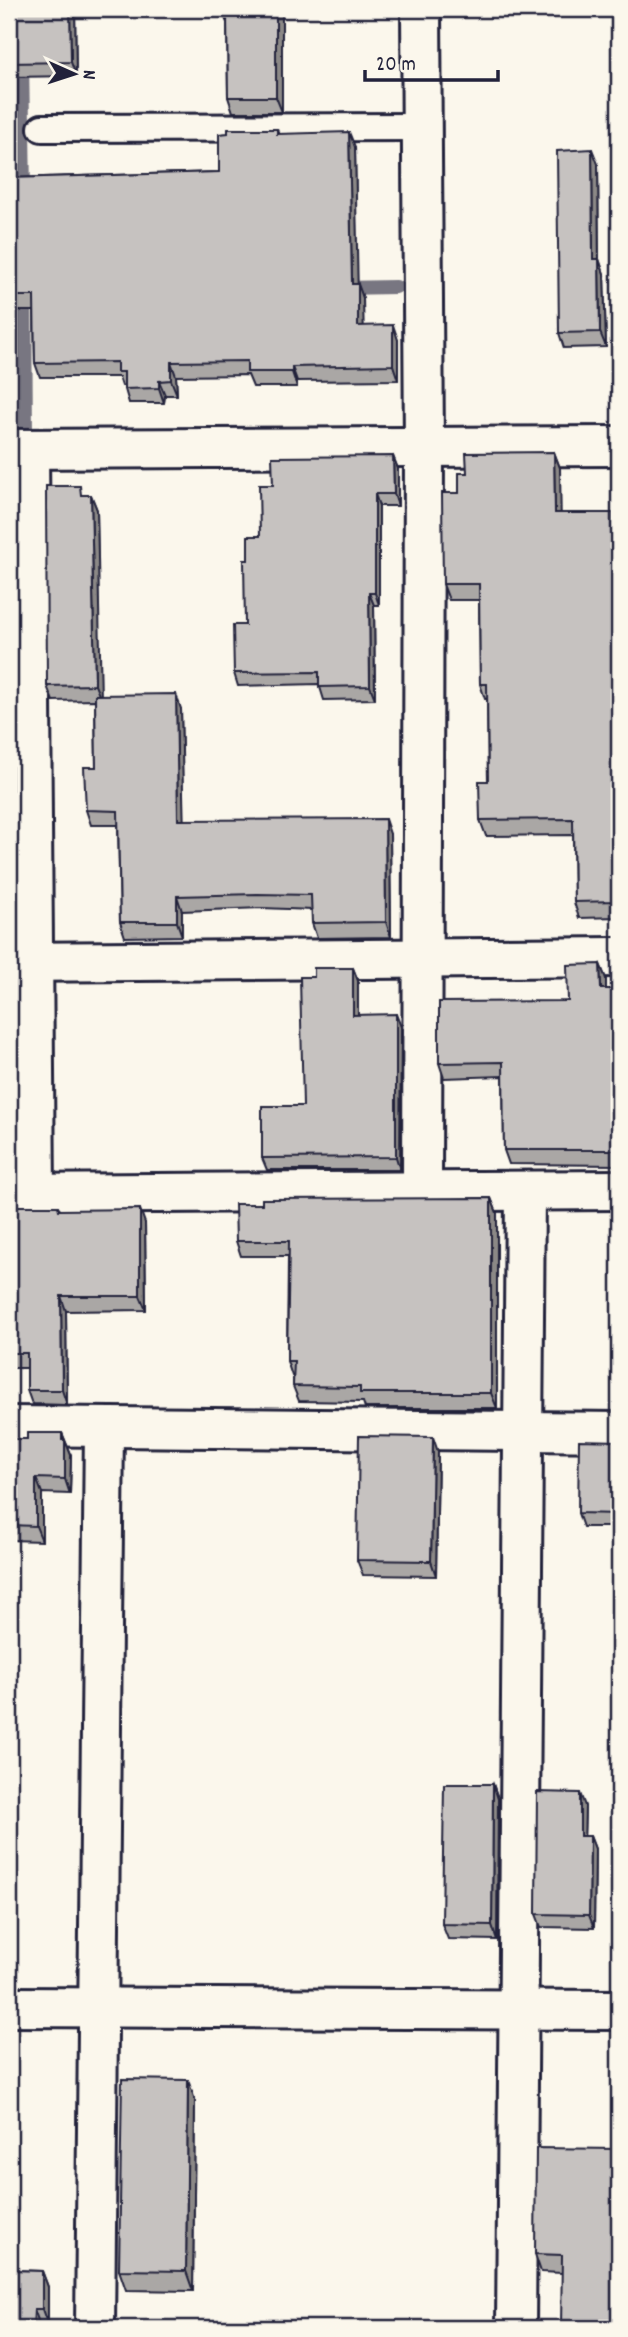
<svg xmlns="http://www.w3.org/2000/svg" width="628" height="2337" font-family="Dekko,sans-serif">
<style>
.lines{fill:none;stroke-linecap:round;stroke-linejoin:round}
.stream{stroke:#787681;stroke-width:14}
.lane-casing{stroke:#22223b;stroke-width:32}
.street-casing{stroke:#22223b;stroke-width:44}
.secondary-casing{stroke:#22223b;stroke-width:44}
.lane{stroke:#fbf7ec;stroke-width:26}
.street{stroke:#fbf7ec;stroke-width:38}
.secondary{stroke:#fbf7ec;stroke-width:38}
.wall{fill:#aaa7a5;stroke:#22223b;stroke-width:2}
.shaded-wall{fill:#8b8886;stroke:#22223b;stroke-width:2}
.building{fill:#c6c2c0;stroke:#22223b;stroke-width:2}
</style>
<rect width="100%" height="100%" fill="#fbf7ec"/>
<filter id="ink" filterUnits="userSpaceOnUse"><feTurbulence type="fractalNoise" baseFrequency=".0143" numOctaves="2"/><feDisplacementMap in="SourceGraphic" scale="14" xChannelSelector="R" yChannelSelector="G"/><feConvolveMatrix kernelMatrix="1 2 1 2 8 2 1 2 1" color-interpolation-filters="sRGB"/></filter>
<g filter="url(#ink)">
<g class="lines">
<g class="stream">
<polyline points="22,58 24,195"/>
<polyline points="341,288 396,287"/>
<polyline points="25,292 26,438"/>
</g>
<g class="lane-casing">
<polyline id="lane" points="42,128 422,127"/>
</g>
<g class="street-casing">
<g id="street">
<polyline points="421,9 424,447 422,1192"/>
<polyline points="9,449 619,446"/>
<polyline points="29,449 35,1194"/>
<polyline points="9,962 619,957"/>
<polyline points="11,1194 619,1190"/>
<polyline points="9,1426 619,1432"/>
<polyline points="95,2328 104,1427"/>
<polyline points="516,2328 525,1191"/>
</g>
</g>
<g class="secondary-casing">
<polyline id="secondary" points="9,2007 619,2010"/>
</g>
<use href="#lane" class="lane"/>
<use href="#street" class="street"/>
<use href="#secondary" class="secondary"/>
</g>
<g class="wall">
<polygon points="9,9 75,9 76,76 9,77"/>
<polygon points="282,9 282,112 233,112 228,97 227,23 223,13"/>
<polygon points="277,129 279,134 355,147 357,284 363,298 363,326 398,340 398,380 297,381 297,387 253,387 248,375 176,376 177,395 165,395 164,403 129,403 124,386 122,386 119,377 40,377 35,363 34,311 9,311 9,178 219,172 228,133"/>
<polygon points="598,164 599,259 604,274 606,347 564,348 559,333"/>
<polygon points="554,452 560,468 560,513 613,513 619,529 619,917 579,918 574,902 573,835 486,836 480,820 488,781 487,699 485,699 480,684 479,600 449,600 443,584 459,493 467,473"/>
<polygon points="393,456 398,469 398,506 379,506 379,605 374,605 375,699 324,700 319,684 238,686 234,673 245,625 248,560 260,536 273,485"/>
<polygon points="84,495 91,495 97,510 100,695 181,709 183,820 390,834 391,937 317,938 312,923 312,910 262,908 182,911 182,936 125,937 120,922 118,825 91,825 86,810 96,767 95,700 53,701 47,686"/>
<polygon points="600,964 606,979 606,989 619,989 619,1165 509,1164 504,1150 503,1076 444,1078 439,1063 568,1001"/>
<polygon points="353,968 358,981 358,1015 401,1027 400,1170 267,1170 262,1158 303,1106 314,977"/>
<polygon points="491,1198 497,1213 497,1408 365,1408 363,1402 299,1401 293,1386 293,1376 292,1376 287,1361 288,1256 241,1256 236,1241 262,1204"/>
<polygon points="9,1206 58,1206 60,1210 145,1223 146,1310 66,1311 67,1405 32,1404 27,1390 27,1368 9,1368"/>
<polygon points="62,1433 71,1455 70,1494 42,1493 42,1541 9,1540 9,1439 27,1439"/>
<polygon points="619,1441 619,1527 583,1527 578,1513"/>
<polygon points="438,1452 436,1576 363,1575 357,1560"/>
<polygon points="493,1784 498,1799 497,1940 448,1939 442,1924"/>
<polygon points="585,1806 584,1836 590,1836 595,1849 594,1928 541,1927 536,1914"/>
<polygon points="195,2100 193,2291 126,2290 119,2270"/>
<polygon points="619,2149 562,2273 541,2272 535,2254"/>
<polygon points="9,2242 15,2258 14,2270 42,2271 48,2287 48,2326 9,2328"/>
</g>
<g class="shaded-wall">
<polygon points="70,9 75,9 76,76 71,62"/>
<polygon points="276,9 282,9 282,112 276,97"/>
<polygon points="349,132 355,147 358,298 352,284"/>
<polygon points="592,149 598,164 599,274 593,259"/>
<polygon points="599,259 604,274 606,347 600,332"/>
<polygon points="358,284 363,298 364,340 358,326"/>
<polygon points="393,325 398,340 398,380 393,365"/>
<polygon points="171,362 176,376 177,395 171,380"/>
<polygon points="292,367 297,381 297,387 292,372"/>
<polygon points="159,381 165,395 164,403 159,388"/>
<polygon points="554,452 560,468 561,529 555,513"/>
<polygon points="393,456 398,469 398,506 394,494"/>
<polygon points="375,494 379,506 379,605 375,593"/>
<polygon points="91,495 97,510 101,700 95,685"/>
<polygon points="613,513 619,529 619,753 617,747"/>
<polygon points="369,593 374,605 375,699 370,686"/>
<polygon points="176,694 181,709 184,835 178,820"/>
<polygon points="385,819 390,834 391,937 386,922"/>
<polygon points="177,896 182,911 182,936 177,922"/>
<polygon points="600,964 606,979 606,1004 601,989"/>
<polygon points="353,968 358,981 358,1028 353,1015"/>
<polygon points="396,1014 401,1027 400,1170 396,1157"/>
<polygon points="9,1116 10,1121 11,1172 9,1165"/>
<polygon points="491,1198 497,1213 497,1408 491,1393"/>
<polygon points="140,1209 145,1223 146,1310 140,1296"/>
<polygon points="61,1296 66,1311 67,1405 62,1390"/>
<polygon points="62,1433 71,1455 70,1494 65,1479"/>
<polygon points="433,1437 438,1452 436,1576 431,1561"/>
<polygon points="36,1478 42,1493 42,1541 36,1526"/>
<polygon points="493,1784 498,1799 497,1940 492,1925"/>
<polygon points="580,1793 585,1806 584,1849 580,1836"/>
<polygon points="590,1836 595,1849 594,1928 589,1915"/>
<polygon points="188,2080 195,2100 193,2291 186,2271"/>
<polygon points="9,2242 15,2258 14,2287 9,2273"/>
<polygon points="42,2271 48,2287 48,2326 42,2309"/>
<polygon points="34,2309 40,2326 39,2328 33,2328"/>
</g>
<g class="building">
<polygon points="9,9 70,9 71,62 9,63"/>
<polygon points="223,9 276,9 276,97 228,97 227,13 223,13"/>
<polygon points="228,129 277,129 277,134 349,132 352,284 358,284 358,326 393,325 393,365 292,367 292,372 247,372 247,361 171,362 171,380 159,381 159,388 124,389 124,372 117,372 117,362 35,363 34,296 9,296 9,178 219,172 219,134 228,133"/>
<polygon points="592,149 593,259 599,259 600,332 559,333 557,151"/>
<polygon points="554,452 555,513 613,513 617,747 619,747 619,901 574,902 573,819 480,820 479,781 488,781 487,684 480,684 479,584 443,584 442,493 459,493 459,473 467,473 466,453"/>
<polygon points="393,456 394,494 375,494 375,593 369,593 370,686 319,687 319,672 234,673 233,625 245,625 244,560 248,560 248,536 260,536 259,485 273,485 272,457"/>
<polygon points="46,486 80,486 81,495 91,495 95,685 47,686"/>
<polygon points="176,694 178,820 385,819 386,922 312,923 311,895 257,894 177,896 177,922 120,922 118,811 86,810 84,767 96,767 95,695"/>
<polygon points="600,964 601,989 619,989 619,1150 504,1150 503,1062 439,1063 439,1002 568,1001 567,965"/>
<polygon points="314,968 353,968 353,1015 396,1014 396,1157 262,1158 262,1106 303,1106 300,977 314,977"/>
<polygon points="491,1198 491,1393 360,1393 360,1387 293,1386 294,1361 287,1361 289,1241 236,1241 235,1204 262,1204 262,1199"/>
<polygon points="9,1206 58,1206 59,1210 140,1209 140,1296 61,1296 62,1390 27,1390 27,1353 9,1353"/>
<polygon points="27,1433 62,1433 62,1440 65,1440 65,1479 36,1478 36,1526 9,1525 9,1439 27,1439"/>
<polygon points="359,1436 433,1437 431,1561 357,1560"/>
<polygon points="579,1440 619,1441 619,1514 578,1513"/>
<polygon points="444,1784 493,1784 492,1925 442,1924"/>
<polygon points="537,1792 580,1793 580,1836 590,1836 589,1915 536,1914"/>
<polygon points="122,2079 188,2080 186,2271 119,2270"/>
<polygon points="536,2148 619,2149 619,2328 561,2328 562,2255 535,2254"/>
<polygon points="9,2270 42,2271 42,2309 34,2309 33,2328 9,2328"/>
</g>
</g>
<rect width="628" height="2337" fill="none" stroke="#fbf7ec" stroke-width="35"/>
<rect x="18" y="18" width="593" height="2302" fill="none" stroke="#22223b" stroke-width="2.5" filter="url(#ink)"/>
<g transform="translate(74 74) rotate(93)" stroke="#fbf7ec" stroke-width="5" paint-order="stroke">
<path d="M0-5L12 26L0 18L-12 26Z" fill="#22223b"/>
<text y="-10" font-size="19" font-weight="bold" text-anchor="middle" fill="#22223b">N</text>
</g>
<path d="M365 70v10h133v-10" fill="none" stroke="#22223b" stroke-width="3.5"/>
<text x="376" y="70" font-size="21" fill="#22223b" stroke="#fbf7ec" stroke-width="5" paint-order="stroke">20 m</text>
</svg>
